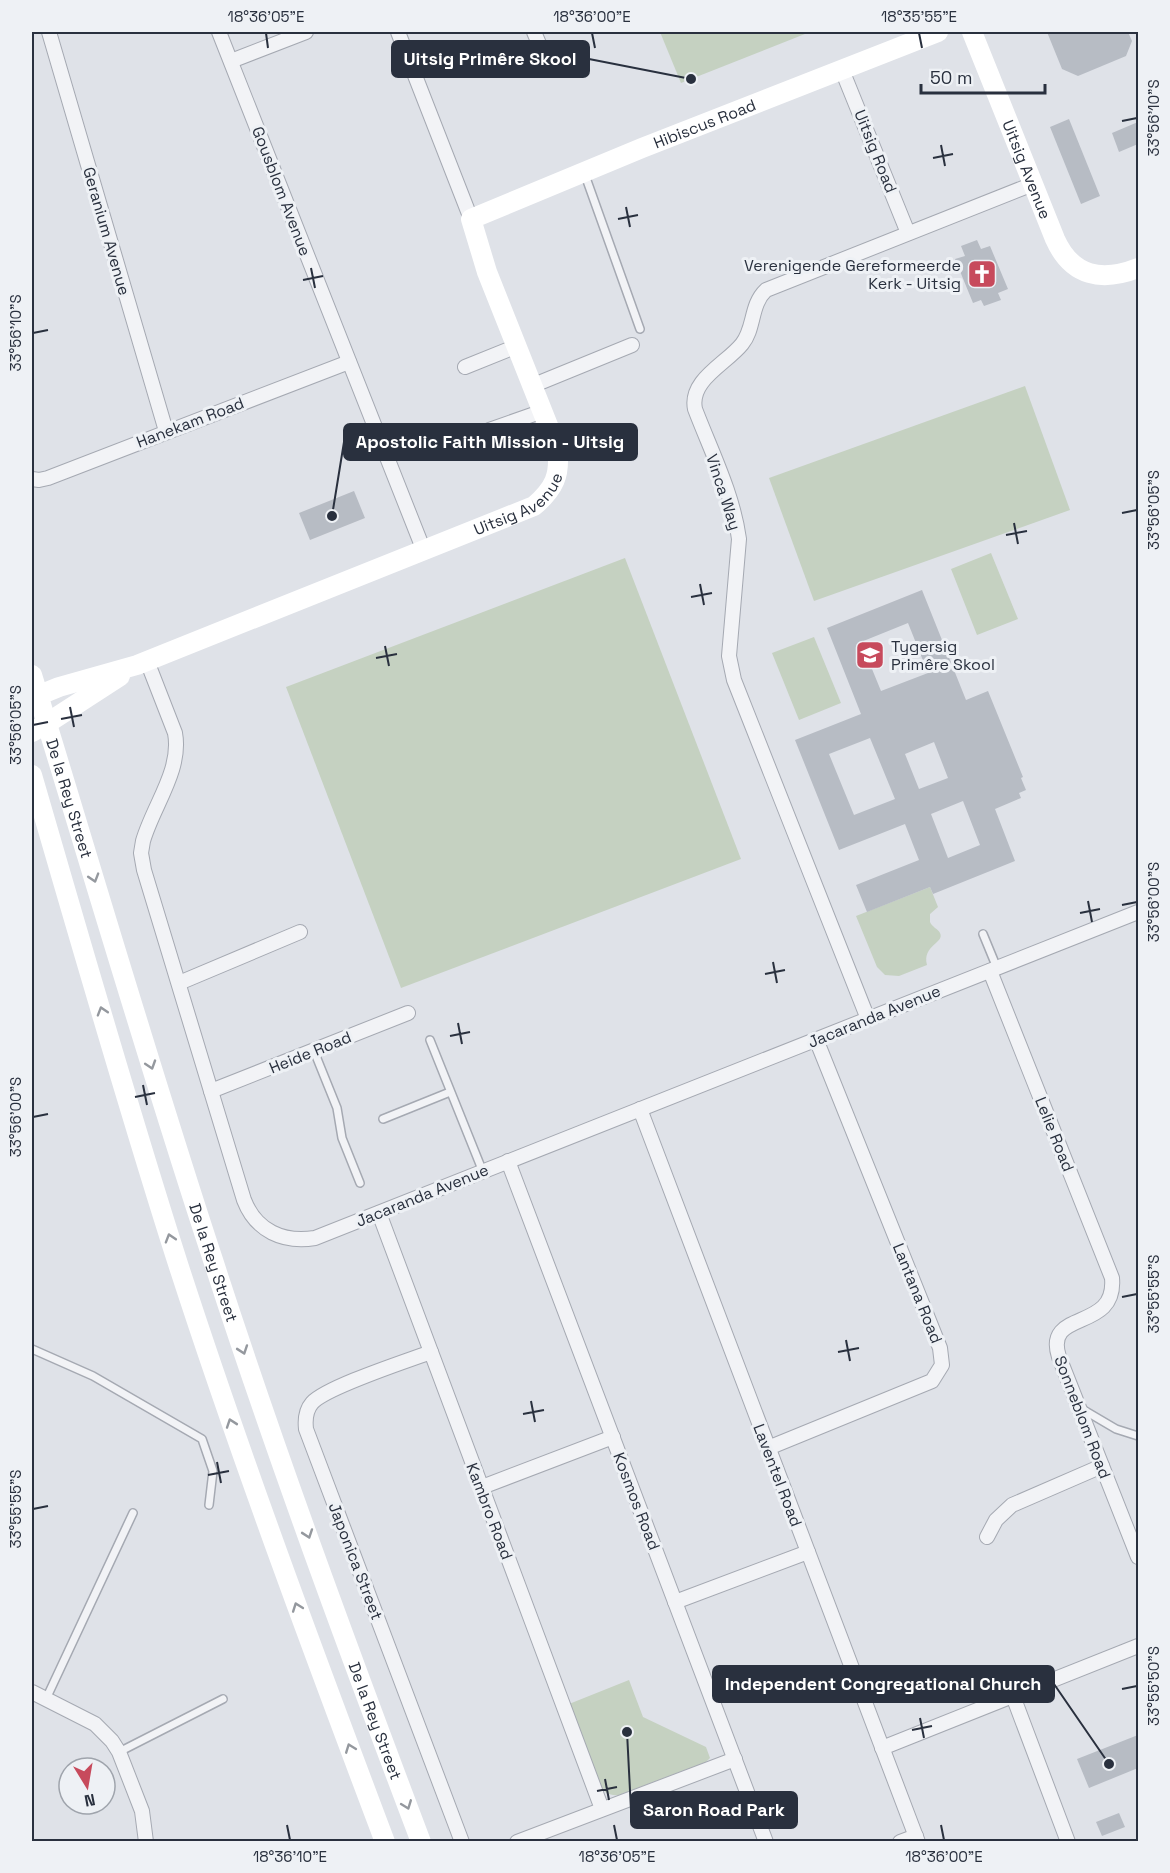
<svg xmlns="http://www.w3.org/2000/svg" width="1170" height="1873" font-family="'Space Grotesk',sans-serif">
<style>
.green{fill:#c5d1c1}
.building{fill:#b7bcc4;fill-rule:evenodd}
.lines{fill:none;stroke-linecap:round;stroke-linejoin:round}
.lane-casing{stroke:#a5a9b2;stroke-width:10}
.street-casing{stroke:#a5a9b2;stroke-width:16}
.lane{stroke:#f2f3f6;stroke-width:7}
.street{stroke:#f2f3f6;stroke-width:14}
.secondary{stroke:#fff;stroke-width:20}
.oneway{stroke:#94989e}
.ticks{fill:none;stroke:#29303e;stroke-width:2}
.labels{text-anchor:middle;stroke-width:6;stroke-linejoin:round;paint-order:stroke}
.street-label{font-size:16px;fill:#29303e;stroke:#eef1f5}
.poi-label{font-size:16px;fill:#29303e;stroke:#eef1f5;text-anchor:end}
.leader{fill:none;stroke:#29303e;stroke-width:2}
.callout-dot{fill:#29303e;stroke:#eef1f5;stroke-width:2}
.callout{fill:#29303e;stroke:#29303e;stroke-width:2}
.callout-label{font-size:18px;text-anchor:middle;font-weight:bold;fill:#fff}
.neatline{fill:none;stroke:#29303e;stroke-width:2}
.ticks-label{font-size:15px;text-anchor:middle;fill:#29303e}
</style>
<rect width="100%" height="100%" fill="#dfe2e8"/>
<g class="green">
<polygon points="660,32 810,32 681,83"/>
<polygon points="1025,386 1070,510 814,601 769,478"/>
<polygon points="991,553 1018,619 977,635 951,569"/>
<polygon points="625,558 741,859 401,988 286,687"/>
<polygon points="814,637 841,703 799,720 772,653"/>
<path d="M930 887 938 907 930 914V922C932 927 938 929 940 933 945 943 922 945 927 965L899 976 885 975 877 967 856 916Z"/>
<path d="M629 1680 643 1717 706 1747 710 1758 706 1762 619 1795C610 1796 604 1793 600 1785L569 1704Z"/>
</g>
<g class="building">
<polygon points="1047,32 1128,32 1132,41 1126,56 1078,76 1062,69"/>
<polygon points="1069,119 1100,196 1081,204 1050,127"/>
<polygon points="1138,122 1138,144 1119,152 1112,133"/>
<polygon points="977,240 981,249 990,246 1008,289 998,293 1001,300 984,306 981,300 973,303 955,259 965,256 961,246"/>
<polygon points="354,491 365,518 310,540 299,513"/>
<path d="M922 590 966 700 988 691 1023 777 1021 778 1026 790 1019 793 1021 798 995 809 1015 861 933 894 930 887 867 912 856 885 919 860 905 824 839 850 795 740 861 714 827 628ZM908 623 928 673 881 691 861 642ZM870 738 895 799 854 815 829 754ZM934 742 948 778 919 789 905 754ZM963 801 980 845 948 858 931 814Z"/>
<polygon points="1138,1735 1138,1768 1089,1788 1077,1759"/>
<polygon points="1119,1813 1125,1827 1102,1836 1096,1822"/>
</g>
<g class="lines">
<g class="lane-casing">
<g id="lane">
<polyline points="585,175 640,329"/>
<polyline points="983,934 997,968"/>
<polyline points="430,1040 483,1172"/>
<polyline points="314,1051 337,1108 342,1138 360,1183"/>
<polyline points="383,1119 450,1092"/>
<polyline points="32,1349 93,1376 202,1439 213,1471 209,1505"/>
<polyline points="1082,1409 1116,1429 1138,1436"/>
<polyline points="46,1699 133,1513"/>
<polyline points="119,1752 223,1699"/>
</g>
</g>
<g class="street-casing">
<g id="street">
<polyline points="49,32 166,431"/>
<polyline points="219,32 424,551"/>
<polyline points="398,32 471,219"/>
<polyline points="534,32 540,46"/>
<polyline points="231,61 306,32"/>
<polyline points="842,70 908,233"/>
<polyline points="465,367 517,346"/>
<polyline points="534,385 632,345"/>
<polyline points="489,430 543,411"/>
<polyline points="32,479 39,480 48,478 349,362"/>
<path d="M147 661 175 733C182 770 153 806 143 841L141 853 144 870 244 1200C256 1231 283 1243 315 1238L1138 912"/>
<path d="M990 971 1112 1278C1117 1333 1043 1308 1059 1357L1138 1557"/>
<polyline points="179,983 300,932"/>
<path d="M868 1019 734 680 729 656 739 539C733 494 711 451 695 409 689 380 726 364 742 344 755 328 750 305 766 290L1033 184"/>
<polyline points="211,1091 408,1013"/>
<polyline points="640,1109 918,1842"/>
<polyline points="508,1161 766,1842"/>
<polyline points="379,1213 602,1809"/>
<path d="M431 1352C407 1361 326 1387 312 1403 306 1410 305 1420 306 1429L462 1842"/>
<polyline points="768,1448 932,1381 942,1365 940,1348 816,1039"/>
<polyline points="482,1487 613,1437"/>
<polyline points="987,1537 996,1520 1012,1505 1102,1466"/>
<polyline points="675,1602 808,1552"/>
<polyline points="32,1692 95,1724 112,1741 119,1752 142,1811 146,1842"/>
<polyline points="1013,1696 1068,1842"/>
<polyline points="882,1748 1138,1646"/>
<polyline points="517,1842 735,1759"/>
<polyline points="900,1842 916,1836"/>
</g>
</g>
<use href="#lane" class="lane"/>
<use href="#street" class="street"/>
<g class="secondary">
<path id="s1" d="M972 32 1055 239C1072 277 1102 282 1138 268"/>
<path id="s2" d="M32 675C92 870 149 1066 213 1260 276 1455 348 1649 421 1842"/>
<path id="s3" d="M32 698 59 687 137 665 534 506C554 489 561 475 557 448L487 272 471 219 642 148 938 32"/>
<polyline points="32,732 46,724 120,676"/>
<path d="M32 775C80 940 127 1105 179 1267 242 1461 313 1651 385 1842"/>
</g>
</g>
<defs><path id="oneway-chevron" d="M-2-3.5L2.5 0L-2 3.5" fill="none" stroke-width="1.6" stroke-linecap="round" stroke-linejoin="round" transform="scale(1.5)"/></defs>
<g class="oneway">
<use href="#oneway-chevron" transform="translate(94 878) rotate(73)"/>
<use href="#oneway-chevron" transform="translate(102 1011) rotate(-107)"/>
<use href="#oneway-chevron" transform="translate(151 1065) rotate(72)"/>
<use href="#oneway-chevron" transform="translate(170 1238) rotate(-107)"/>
<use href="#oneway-chevron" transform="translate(243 1350) rotate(71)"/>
<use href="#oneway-chevron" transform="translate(231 1423) rotate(-109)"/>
<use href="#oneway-chevron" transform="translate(308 1534) rotate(71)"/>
<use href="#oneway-chevron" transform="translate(297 1607) rotate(-110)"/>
<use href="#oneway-chevron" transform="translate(350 1748) rotate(-111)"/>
<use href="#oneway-chevron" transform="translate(407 1805) rotate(69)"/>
</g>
<path class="ticks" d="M266 33 268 48M592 33 595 48M919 33 922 48M1122 121 1137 118M941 145 945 166M933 158 953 154M626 207 630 227M618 219 638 215M311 268 315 288M303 280 323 276M33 333 48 330M1122 513 1137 510M1014 523 1018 544M1006 535 1027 531M700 584 704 605M691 597 712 593M385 646 389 666M376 658 397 654M70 707 74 727M61 719 82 715M33 725 48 722M1088 901 1092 922M1122 905 1137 902M1080 913 1100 909M773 962 777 983M765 974 785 970M458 1023 462 1044M450 1036 470 1032M143 1085 147 1105M135 1097 155 1093M33 1117 48 1114M1122 1297 1137 1294M846 1340 850 1361M838 1352 859 1348M531 1401 535 1422M523 1414 544 1410M217 1462 221 1483M208 1475 229 1471M33 1509 48 1506M1122 1689 1137 1686M920 1718 924 1738M912 1730 932 1726M605 1779 609 1800M597 1791 617 1787M287 1825 290 1840M614 1825 617 1840M941 1825 944 1840"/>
<defs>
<g id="church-square" transform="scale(1.5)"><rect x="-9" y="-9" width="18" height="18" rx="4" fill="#c74a5c" stroke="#eef1f5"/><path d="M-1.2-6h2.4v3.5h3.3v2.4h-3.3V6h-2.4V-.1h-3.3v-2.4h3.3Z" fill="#fff"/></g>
<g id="school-square" transform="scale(1.5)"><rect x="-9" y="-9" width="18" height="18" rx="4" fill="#c74a5c" stroke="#eef1f5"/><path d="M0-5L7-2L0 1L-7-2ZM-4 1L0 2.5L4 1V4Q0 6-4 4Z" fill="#fff"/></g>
</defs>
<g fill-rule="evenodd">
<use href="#church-square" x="982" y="274"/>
<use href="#school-square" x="870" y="655"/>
</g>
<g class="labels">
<g class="street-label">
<text dy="6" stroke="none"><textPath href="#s3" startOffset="1101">Hibiscus Road</textPath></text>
<text transform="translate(876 151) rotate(68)" y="6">Uitsig Road</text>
<text dy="6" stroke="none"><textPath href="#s1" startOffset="148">Uitsig Avenue</textPath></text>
<text transform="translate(282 191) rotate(69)" y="6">Gousblom Avenue</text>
<text transform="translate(107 231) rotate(74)" y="6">Geranium Avenue</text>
<text transform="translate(190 422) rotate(-21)" y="6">Hanekam Road</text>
<text transform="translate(724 492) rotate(72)" y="6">Vinca Way</text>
<text dy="6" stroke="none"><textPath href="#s3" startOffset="526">Uitsig Avenue</textPath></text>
<text dy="6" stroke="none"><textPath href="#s2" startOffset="129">De la Rey Street</textPath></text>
<text transform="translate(874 1016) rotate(-22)" y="6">Jacaranda Avenue</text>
<text transform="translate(310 1052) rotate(-22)" y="6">Heide Road</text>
<text transform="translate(1055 1134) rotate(68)" y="6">Lelie Road</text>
<text transform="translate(422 1195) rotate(-22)" y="6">Jacaranda Avenue</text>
<text dy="6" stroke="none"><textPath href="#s2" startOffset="615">De la Rey Street</textPath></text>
<text transform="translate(918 1293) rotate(68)" y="6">Lantana Road</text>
<text transform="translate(1083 1417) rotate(69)" y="6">Sonneblom Road</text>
<text transform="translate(778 1475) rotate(69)" y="6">Laventel Road</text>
<text transform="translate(637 1501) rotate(69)" y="6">Kosmos Road</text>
<text transform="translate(490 1511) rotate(69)" y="6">Kambro Road</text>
<text transform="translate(356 1561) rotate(69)" y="6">Japonica Street</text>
<text dy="6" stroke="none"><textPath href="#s2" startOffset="1101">De la Rey Street</textPath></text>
</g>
<g class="poi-label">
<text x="961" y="271">Verenigende Gereformeerde<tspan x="961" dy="18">Kerk - Uitsig</tspan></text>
<text x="891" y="652" text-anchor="start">Tygersig<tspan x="891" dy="18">Primêre Skool</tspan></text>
</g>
</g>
<path class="leader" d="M691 79L589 59M332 516L344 442M1109 1764L1054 1684M627 1732L631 1810"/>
<g class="callout-dot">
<circle cx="691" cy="79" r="6"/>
<circle cx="332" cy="516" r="6"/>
<circle cx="1109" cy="1764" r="6"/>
<circle cx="627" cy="1732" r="6"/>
</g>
<g class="callout">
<rect x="392" y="41" width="197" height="36" rx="6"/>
<rect x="344" y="424" width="293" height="36" rx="6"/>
<rect x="713" y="1666" width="341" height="36" rx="6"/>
<rect x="631" y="1792" width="166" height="36" rx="6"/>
</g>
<g class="callout-label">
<text x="490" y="65">Uitsig Primêre Skool</text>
<text x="490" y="448">Apostolic Faith Mission - Uitsig</text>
<text x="883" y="1690">Independent Congregational Church</text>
<text x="714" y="1816">Saron Road Park</text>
</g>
<rect width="1170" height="1873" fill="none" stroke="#eef1f5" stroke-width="66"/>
<g transform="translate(87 1786) rotate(169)"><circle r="28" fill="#eef1f5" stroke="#9fa4ac" stroke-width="1.5"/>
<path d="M0-4.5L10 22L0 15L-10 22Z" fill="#c74a5c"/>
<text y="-9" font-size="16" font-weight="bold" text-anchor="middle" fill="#29303e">N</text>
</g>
<path d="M921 84v9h124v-9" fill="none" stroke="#29303e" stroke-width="3"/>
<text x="930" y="84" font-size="18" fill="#29303e" stroke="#eef1f5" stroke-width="4.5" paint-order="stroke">50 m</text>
<rect x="33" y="33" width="1104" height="1807" class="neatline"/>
<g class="ticks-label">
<text x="266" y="22">18°36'05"E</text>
<text x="592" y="22">18°36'00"E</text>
<text x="919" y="22">18°35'55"E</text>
<text transform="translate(1154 118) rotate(-90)" y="5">33°56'10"S</text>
<text transform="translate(16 333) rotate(-90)" y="5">33°56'10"S</text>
<text transform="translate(1154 510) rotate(-90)" y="5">33°56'05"S</text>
<text transform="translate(16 725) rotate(-90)" y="5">33°56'05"S</text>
<text transform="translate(1154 902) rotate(-90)" y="5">33°56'00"S</text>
<text transform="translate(16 1117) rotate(-90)" y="5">33°56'00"S</text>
<text transform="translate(1154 1294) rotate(-90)" y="5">33°55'55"S</text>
<text transform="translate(16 1509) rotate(-90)" y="5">33°55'55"S</text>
<text transform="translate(1154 1686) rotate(-90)" y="5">33°55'50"S</text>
<text x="290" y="1862">18°36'10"E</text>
<text x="617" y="1862">18°36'05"E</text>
<text x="944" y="1862">18°36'00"E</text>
</g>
</svg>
